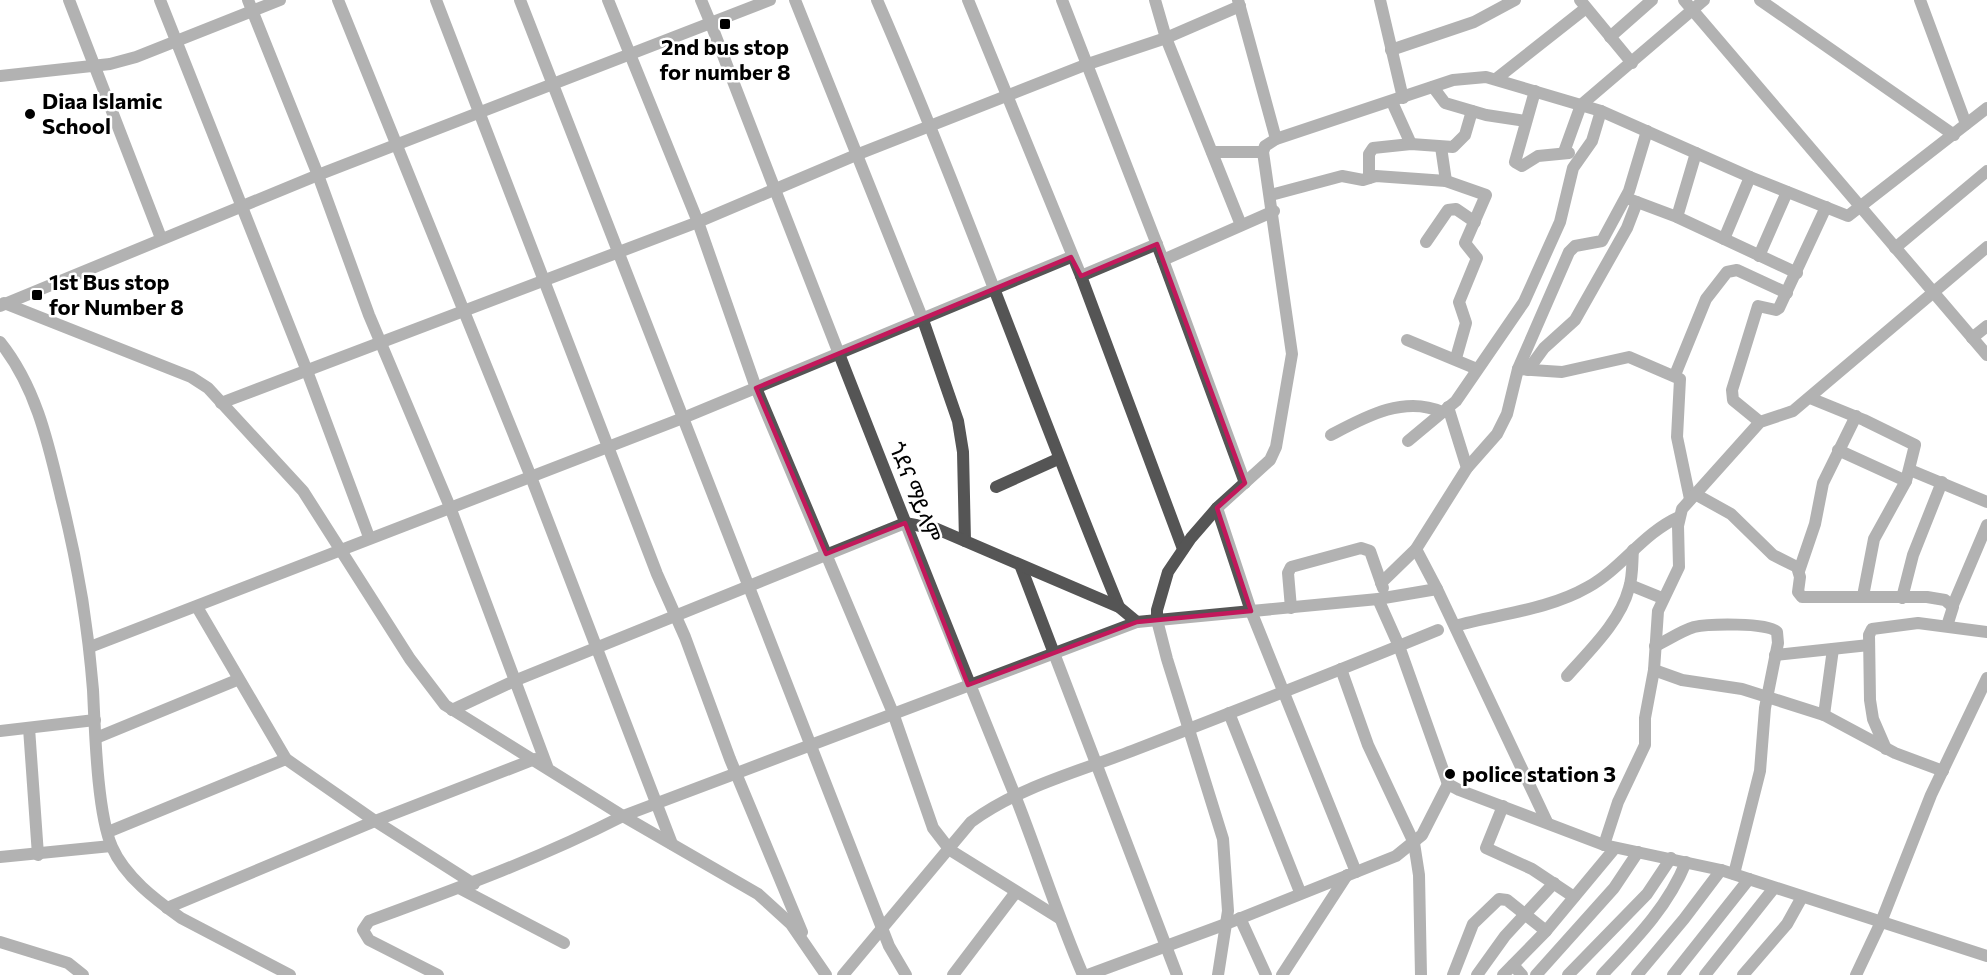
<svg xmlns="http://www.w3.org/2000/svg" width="1987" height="975" font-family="Commissioner,'Noto Sans Ethiopic',sans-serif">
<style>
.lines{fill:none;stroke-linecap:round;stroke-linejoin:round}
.minor{stroke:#555;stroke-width:12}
.tertiary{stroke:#555;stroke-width:12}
.marked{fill:none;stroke:#c2185b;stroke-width:4.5;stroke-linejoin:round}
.poi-dot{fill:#000;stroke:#fff;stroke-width:2}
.labels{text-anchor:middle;stroke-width:5;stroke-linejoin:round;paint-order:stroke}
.poi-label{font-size:22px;font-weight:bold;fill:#000;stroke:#fff;text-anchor:start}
.street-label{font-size:22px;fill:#000;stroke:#fff}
</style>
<rect width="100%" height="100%" fill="#fff"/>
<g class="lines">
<g class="minor">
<polyline points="69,0 161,238"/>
<polyline points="160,0 307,371 369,537"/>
<polyline points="248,0 318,175 369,315 450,507 547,766"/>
<polyline points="338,0 531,477 672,844"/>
<polyline points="436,0 657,574 685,637 730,759 802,932"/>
<polyline points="520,0 889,946 906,975"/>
<polyline points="608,0 698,222 756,388 893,713 933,828 950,850 1059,918"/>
<polyline points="701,0 711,24"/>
<polyline points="795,0 923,320 958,421 963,452 965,541"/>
<path d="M877 0C964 200 1036 405 1119 607"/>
<polyline points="968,0 1081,276 1183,549"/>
<polyline points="1062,0 1163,260 1245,483"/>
<polyline points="1155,0 1166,38 1241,225"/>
<polyline points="1238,0 1276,139"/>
<polyline points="1380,0 1403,98"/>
<polyline points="1580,0 1632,63"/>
<polyline points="1760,0 1954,135"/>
<polyline points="1920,0 1966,124"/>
<polyline points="1610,37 1652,0"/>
<polyline points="1391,50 1474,22 1515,0"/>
<polyline points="0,76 110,64 136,57 280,0"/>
<polyline points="1496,79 1586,8"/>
<polyline points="1433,87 1445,103 1486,115 1526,121"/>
<polyline points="1535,91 1515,162 1522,166 1538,156 1569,153"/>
<polyline points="1392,102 1411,144"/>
<polyline points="1441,147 1446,181"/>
<polyline points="1212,152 1263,152"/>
<polyline points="1564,152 1581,105 1704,0"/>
<polyline points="1369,178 1369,154 1373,148 1411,144 1453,147 1465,135 1472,111"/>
<polyline points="1271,195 1342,176 1363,180 1376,176 1446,181 1486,195 1465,243 1477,258 1459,302 1466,323 1456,358"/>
<polyline points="1629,199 1677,217 1797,273"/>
<polyline points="1677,217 1696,153"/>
<polyline points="1724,239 1750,177"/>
<polyline points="1426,242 1448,210 1456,209 1475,222"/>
<polyline points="1895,248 1987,171"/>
<polyline points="1759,256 1787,192"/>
<polyline points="1163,260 1274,211"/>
<polyline points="1081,276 1157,244"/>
<polyline points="4,303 191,377 208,388 303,491 410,659 445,705 623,816 758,894 791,924 826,975"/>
<polyline points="1972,338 1987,326"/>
<polyline points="1407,340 1477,369"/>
<polyline points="1518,369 1562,372 1629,357 1680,379 1677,437 1690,499"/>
<polyline points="1528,370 1544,348 1575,320 1627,228 1637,202"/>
<polyline points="1675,375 1706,299 1727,272 1737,270 1787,293"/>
<polyline points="1810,398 1864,420 1915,445 1906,481 1874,539 1863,596"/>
<polyline points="221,403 698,222 856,155 1085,65 1166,38 1240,6"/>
<polyline points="1448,407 1467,468"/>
<polyline points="1760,422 1733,400 1732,390 1758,306 1776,310 1779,308 1826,207"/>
<path d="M1331 435C1365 417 1404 395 1442 412"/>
<polyline points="1408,441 1456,401 1524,302 1560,222 1573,168 1592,141 1601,111"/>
<polyline points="1838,450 1906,481"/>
<polyline points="1910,470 1987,502"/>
<polyline points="996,487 1058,459"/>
<polyline points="1695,494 1731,514 1773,555 1797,567 1800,577 1798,592 1802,597 1927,597 1945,600 1953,607 1947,626"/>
<polyline points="1217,508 1251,611 1356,872"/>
<polyline points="1416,549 1437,589"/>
<polyline points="1021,567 1177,975"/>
<polyline points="1799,571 1815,524 1823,483 1856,416"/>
<polyline points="1381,583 1416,549 1467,468 1497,434 1507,414 1518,369 1569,252 1575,246 1602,241 1629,191 1647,131"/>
<polyline points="1630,585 1662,598"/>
<polyline points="1902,598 1913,555 1942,482"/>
<polyline points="1378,599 1399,646 1448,784 1459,790 1604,845 1721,870 1987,956"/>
<polyline points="1953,605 1987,525"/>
<polyline points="197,607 286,759 375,821 474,884"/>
<polyline points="1291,608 1288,573 1291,567 1361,548 1370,551 1383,588"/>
<path d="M1455 626C1498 614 1548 610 1588 587 1622 568 1643 533 1679 517"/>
<path d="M1655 646C1668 640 1681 631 1694 627 1707 624 1769 622 1777 632L1778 643 1765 708 1760 771 1734 874"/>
<polyline points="90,647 683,418 1071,257"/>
<polyline points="1775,655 1869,645"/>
<polyline points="1341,669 1368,745 1414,843 1419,875 1421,975"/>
<polyline points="1654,670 1682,680 1742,689 1824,715 1895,753 1943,771"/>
<path d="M1567 676C1590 650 1620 622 1629 588 1633 576 1632 562 1633 550"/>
<polyline points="452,710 514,681 905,523 937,529 1119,607 1137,622"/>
<polyline points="1229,713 1300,892"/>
<polyline points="1824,715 1833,649"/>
<polyline points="29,728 38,855"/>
<polyline points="0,731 95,720"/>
<polyline points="96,738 237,680"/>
<polyline points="1886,749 1873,719 1870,700 1869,635 1872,629 1918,623 1987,632"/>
<polyline points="1503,806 1486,848 1532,869 1574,897"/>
<polyline points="108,832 286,759"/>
<polyline points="1604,845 1618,802 1645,745 1645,718 1654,670 1658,611 1679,567 1678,526 1682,509 1760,422 1793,411 1987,247"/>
<polyline points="0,857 111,846"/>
<polyline points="459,888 564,943"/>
<polyline points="167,908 375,821 535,759"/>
<polyline points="1240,918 1266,975"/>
<polyline points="0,942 68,963 83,975"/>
<polyline points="1513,965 1522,975"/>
<path d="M438 975 369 940 363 930 369 921C456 889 541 858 623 816L1137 622 1378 599 1437 589 1547 822"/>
<path d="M843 975 971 822C1020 786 1081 771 1137 749 1238 710 1338 671 1438 630"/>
<polyline points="953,975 1016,892"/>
<polyline points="1088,975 1226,924 1396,856 1422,835 1448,784"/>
<polyline points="1218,975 1228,911 1223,839 1167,659 1157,620 1157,610 1168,572 1191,538 1217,508 1270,460 1276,447 1292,354 1263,152 1265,146 1276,139 1453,80 1486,77 1601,111 1750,177 1848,216 1987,108"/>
<polyline points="1282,975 1347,875"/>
<polyline points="1453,975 1473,924 1499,899 1507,900 1546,931"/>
<polyline points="1477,975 1505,936 1554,883"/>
<polyline points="1503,975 1546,931 1615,848"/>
<polyline points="1536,975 1614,888 1638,852"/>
<polyline points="1568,975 1647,894 1671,858"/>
<path d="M1602 975C1635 940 1668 907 1686 862"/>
<polyline points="1637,975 1684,919 1721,870"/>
<polyline points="1673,975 1749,879"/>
<polyline points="1705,975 1774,888"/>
<polyline points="1743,975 1787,924 1802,897"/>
<polyline points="1856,975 1881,922 1931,795 1987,678"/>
</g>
<g class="tertiary">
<polyline points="1684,0 1987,355"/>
<path d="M711 24C810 281 910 538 1014 793 1038 853 1057 915 1083 975"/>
<polyline points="0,306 318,175 770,0"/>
<path d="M0 342C36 387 48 442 61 497 77 560 88 625 93 690 95 730 97 813 112 847 125 877 156 900 181 918L290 975"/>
</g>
</g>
<path d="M0 0H1987V975H0ZM1157 244 1245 483 1217 508 1251 611 1137 622 968 685 905 523 826 554 756 388 1071 257 1081 276Z" fill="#fff" fill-opacity=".55" fill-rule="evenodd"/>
<path class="marked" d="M1157 244 1245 483 1217 508 1251 611 1137 622 968 685 905 523 826 554 756 388 1071 257 1081 276Z"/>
<g class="poi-dot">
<rect x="719" y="18" width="12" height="12" rx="3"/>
<circle cx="30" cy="114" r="6"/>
<rect x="31" y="289" width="12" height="12" rx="3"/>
<circle cx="1450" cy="774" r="6"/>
</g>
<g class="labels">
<g class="poi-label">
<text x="725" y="55" text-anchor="middle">2nd bus stop<tspan x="725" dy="25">for number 8</tspan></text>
<text x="42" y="109">Diaa Islamic<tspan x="42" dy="25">School</tspan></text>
<text x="49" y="290">1st Bus stop<tspan x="49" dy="25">for Number 8</tspan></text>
<text x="1462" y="782">police station 3</text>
</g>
<g class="street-label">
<text transform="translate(915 492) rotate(69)" y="8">ጎደና ማይላም</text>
</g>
</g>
</svg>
